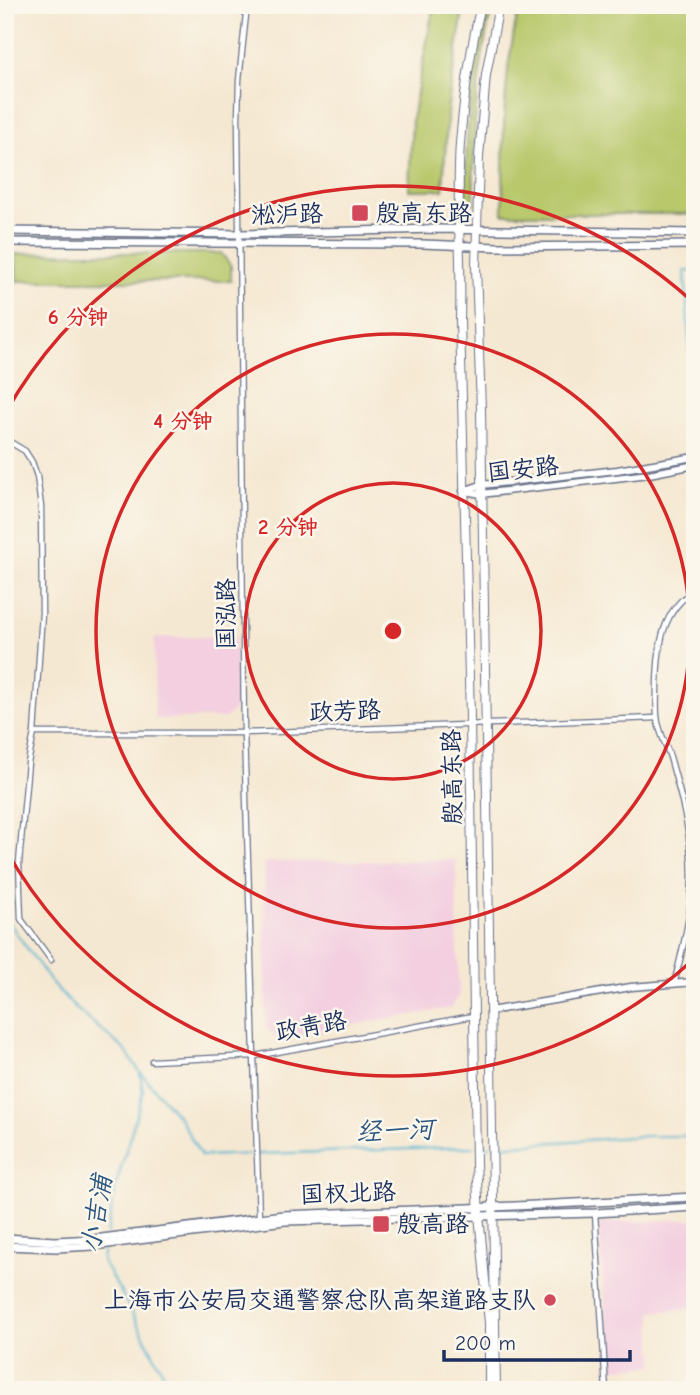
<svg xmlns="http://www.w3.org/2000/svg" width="700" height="1395" font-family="'Comic Neue','LXGW WenKai TC',sans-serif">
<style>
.built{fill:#f3cfe0}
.green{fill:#b8c86b;stroke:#6a7c64;stroke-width:2}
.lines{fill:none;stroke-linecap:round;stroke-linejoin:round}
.stream{stroke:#50b2cf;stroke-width:2}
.river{stroke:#50b2cf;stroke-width:10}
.minor-casing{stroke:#677087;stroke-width:7}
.tertiary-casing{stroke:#677087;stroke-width:9}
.secondary-casing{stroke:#677087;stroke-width:10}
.primary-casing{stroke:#677087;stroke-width:10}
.minor{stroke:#fff;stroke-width:4.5}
.tertiary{stroke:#fff;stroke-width:6}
.secondary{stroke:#fff;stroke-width:7}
.primary{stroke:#fff;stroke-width:8}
.ring{fill:none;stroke:#d62828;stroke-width:3.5}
.poi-dot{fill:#d1495b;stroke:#fbf7ec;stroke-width:2.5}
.labels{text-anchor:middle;stroke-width:5;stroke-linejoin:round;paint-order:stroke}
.poi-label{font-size:24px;fill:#1b2f5e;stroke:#fbf7ec;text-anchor:start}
.street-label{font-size:24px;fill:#1b2f5e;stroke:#fbf7ec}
.water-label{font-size:26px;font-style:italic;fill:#2b5680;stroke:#fbf7ec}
.centre{fill:#d62828;stroke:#fbf7ec;stroke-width:3.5}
.ring-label{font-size:21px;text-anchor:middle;font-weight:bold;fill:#d62828;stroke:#fbf7ec;stroke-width:5;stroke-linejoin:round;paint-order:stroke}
</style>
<rect width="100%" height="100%" fill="#fbf7ec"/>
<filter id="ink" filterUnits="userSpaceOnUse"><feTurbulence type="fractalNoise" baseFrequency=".0143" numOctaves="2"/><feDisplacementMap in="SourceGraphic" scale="14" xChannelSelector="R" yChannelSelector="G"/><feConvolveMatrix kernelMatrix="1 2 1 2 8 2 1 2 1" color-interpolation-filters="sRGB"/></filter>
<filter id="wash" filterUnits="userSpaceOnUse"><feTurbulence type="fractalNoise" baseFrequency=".00686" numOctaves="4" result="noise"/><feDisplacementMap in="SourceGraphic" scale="28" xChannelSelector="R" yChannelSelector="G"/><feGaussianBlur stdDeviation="1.57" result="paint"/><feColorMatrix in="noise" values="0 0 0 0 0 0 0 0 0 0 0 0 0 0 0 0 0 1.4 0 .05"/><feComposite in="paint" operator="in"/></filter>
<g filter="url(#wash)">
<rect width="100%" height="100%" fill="#f5e8d2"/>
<g class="built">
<polygon points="235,636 237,705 231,713 224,718 155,719 154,638"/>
<polygon points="456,860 459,992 458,998 451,1008 285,1037 276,1037 269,1031 266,1026 264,862"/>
<polygon points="695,1219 695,1308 652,1312 654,1365 609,1369 599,1223"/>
</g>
<g class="green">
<polygon points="434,5 464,5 448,105 443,190 409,190 412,118"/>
<path d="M487 5H493C476 68 472 137 474 203L466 202C465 135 471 71 487 5Z"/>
<path d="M520 5H695V214H503C503 143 502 74 520 5Z"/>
<polygon points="76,253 221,253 231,266 231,281 17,281 16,254"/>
</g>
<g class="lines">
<g class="stream">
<polyline points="695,271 685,271 695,442"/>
<polyline points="5,917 51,982 73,1006 125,1050 140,1072 181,1120 201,1156 473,1147"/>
<polyline points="496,1146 647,1136 695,1136"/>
<polyline points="479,1147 491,1146"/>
<polyline points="107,1234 116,1185 143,1092 140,1073"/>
<polyline points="104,1246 102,1261 122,1294 172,1390"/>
</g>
<polyline class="river" points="5,271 5,277"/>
</g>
</g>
<g filter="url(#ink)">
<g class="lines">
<g class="minor-casing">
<g id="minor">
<polyline points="247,5 239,80 238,118 244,733 259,1218"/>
<polyline points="5,439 25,451 32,462 37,476 41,507 42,613 34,733 28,763 19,863 21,919 51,960"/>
<polyline points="34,733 244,733 657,718"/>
<path d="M674 984C685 941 695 901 691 857 689 824 679 789 670 757 666 744 658 730 657 716 656 706 657 695 657 684 658 648 661 610 695 590"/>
<polyline points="152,1061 255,1056 473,1016"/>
<polyline points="595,1213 606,1390"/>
</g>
</g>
<g class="tertiary-casing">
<g id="tertiary">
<polyline points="463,491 481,485 617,470 695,457"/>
<polyline points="465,491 481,494 649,474 695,465"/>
<polyline points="490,1011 631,987 695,982"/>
</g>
</g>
<g class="secondary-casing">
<g id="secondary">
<polyline points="5,231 241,234 436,229 695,233"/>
<polyline points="5,242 422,244 497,247 695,245"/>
<polyline points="5,1238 55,1241 94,1239 283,1215 493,1207 695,1197"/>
<polyline points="5,1246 56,1248 93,1246 285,1221 595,1213 695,1207"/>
</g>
</g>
<g class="primary-casing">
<g id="primary">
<path d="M481 5C470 50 464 96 460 143 456 201 462 260 460 319L470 718 476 1164 479 1214 489 1323V1390"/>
<polyline points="496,1390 481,410 476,266 479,157 486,75 499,5"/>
</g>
</g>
<use href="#minor" class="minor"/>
<use href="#tertiary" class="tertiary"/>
<use href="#secondary" class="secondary"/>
<use href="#primary" class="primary"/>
</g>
</g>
<g class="ring">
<circle cx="393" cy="631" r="148"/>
<circle cx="393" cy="631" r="297"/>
<path d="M694 959A445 445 0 0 1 6 850M6 412A445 445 0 0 1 694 303"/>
</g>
<g class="poi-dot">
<rect x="351" y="204" width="18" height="18" rx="3.5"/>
<rect x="372" y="1215" width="18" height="18" rx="3.5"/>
<circle cx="550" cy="1300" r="7"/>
</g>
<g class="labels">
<g class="poi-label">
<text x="376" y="221">殷高东路</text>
<text x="397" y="1232">殷高路</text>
<text x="536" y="1308" text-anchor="end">上海市公安局交通警察总队高架道路支队</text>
</g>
<g class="street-label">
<text transform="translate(287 214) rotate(-1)" y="8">淞沪路</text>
<text transform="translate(523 469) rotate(-6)" y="8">国安路</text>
<text transform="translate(226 614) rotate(-90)" y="8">国泓路</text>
<text transform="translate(345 711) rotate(-2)" y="8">政芳路</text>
<text transform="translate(452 777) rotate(-91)" y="8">殷高东路</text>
<text transform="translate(311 1026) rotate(-10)" y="8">政青路</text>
<text transform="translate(348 1193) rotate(-2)" y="8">国权北路</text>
</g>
<g class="water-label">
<text transform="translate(395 1130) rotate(-2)" y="9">经一河</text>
<text transform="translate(96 1214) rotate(-81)" y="9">小吉浦</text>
</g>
</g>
<circle cx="393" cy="631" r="10" class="centre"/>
<g class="ring-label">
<text x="78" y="324">6 分钟</text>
<text x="183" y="428">4 分钟</text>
<text x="288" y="534">2 分钟</text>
</g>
<rect width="700" height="1395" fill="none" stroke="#fbf7ec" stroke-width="28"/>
<path d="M444 1350v10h186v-10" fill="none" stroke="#1b2f5e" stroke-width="3.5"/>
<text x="455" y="1350" font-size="21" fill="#1b2f5e" stroke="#fbf7ec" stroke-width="5" paint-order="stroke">200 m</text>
</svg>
